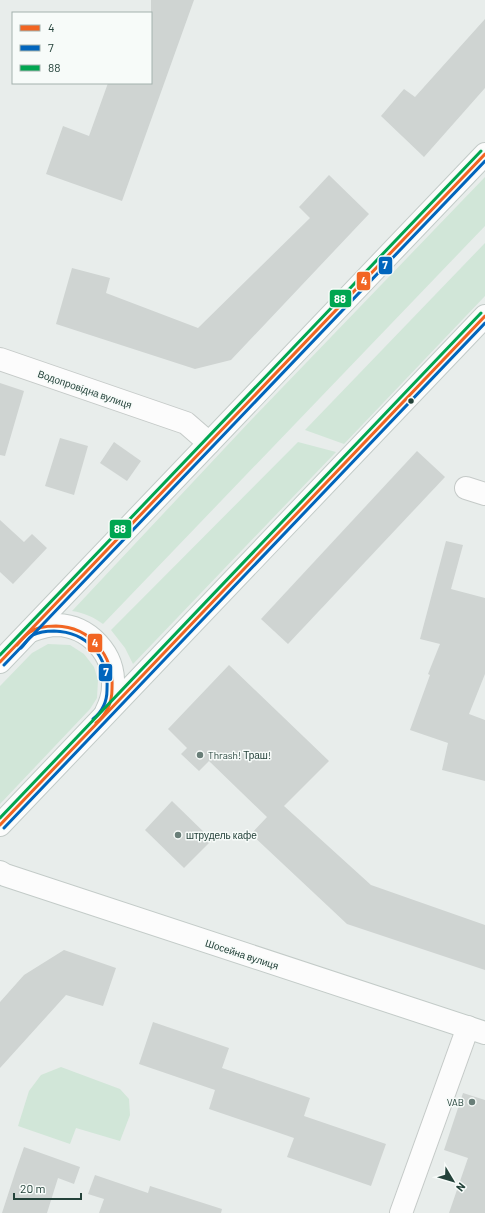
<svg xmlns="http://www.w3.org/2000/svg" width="485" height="1213" font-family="Barlow,sans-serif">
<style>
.green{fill:#d1e6d8}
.building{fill:#cfd4d2}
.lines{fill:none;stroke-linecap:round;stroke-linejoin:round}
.street-casing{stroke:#c5cac8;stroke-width:24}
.secondary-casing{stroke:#c3cbc8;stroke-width:24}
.street{stroke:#fcfcfc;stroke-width:22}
.secondary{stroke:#fcfcfc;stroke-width:22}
.bus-1-casing{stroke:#f7fbf9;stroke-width:6}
.bus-2-casing{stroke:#f7fbf9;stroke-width:6}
.bus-3-casing{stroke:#f7fbf9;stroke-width:6}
.bus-1{stroke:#f26522;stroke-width:3}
.bus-2{stroke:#0065bd;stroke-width:3}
.bus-3{stroke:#00a651;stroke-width:3}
.bus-dot{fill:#24423a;stroke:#f7fbf9;stroke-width:1.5}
.poi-dot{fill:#697e78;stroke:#f7fbf9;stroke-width:1.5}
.labels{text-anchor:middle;stroke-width:3;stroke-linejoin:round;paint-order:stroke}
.street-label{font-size:10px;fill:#24423a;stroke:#f7fbf9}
.poi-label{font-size:10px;fill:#24423a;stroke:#f7fbf9;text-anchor:start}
.line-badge{stroke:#f7fbf9;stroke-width:1.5}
.badge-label{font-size:11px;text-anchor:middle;font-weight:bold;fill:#fff}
</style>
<rect width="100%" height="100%" fill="#e8edeb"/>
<g class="green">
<path d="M485 177V226L103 624C93 617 85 613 72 611L253 418Z"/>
<polygon points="485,243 485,296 344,444 305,430"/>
<polygon points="298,442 336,452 133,664 125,648 111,630"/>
<polygon points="48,644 70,645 84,654 94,667 98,680 97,698 90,709 0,804 0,686 32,653"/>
<polygon points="61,1067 120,1089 129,1099 130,1115 120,1141 76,1128 70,1144 18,1126 29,1091 41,1075"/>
</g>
<g class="building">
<polygon points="151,0 194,0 122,201 46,174 63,126 89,136 108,83 151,83"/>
<polygon points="485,19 485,88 424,157 381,116 404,89 415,97"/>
<polygon points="329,175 369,214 231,360 195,369 56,324 72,268 110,278 106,293 198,328 310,218 299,207"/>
<polygon points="0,383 24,391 5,456 0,455"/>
<polygon points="60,438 88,446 74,495 45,486"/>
<polygon points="114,442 141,461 127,481 100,463"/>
<polygon points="417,451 445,477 288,644 261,619"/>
<polygon points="0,520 24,542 32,534 47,548 13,584 0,572"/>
<polygon points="446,541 463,545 451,589 485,598 485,674 469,714 485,720 485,781 442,770 448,743 410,730 430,675 428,674 440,644 420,639"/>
<polygon points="229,665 329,761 284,806 371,885 485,925 485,970 347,924 251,834 267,817 209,761 199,771 181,754 187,748 168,729"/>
<polygon points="172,801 212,840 184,868 145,830"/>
<polygon points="64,950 116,968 103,1006 66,995 0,1068 0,1002 24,975"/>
<polygon points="153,1022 229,1048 222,1068 310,1098 304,1116 386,1144 371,1186 287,1157 294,1138 209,1109 215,1090 139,1064"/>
<polygon points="463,1093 485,1100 485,1213 449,1213 468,1158 444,1150"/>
<polygon points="24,1147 80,1167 74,1184 58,1178 47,1213 2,1213 16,1170"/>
<polygon points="95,1175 148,1193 150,1186 222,1209 221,1213 99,1213 104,1199 88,1194"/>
</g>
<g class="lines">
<g class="street-casing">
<g id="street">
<polyline points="0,359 186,423 209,443"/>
<polyline points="466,488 485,494"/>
<polyline points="401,1213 468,1027"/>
</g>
</g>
<g class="secondary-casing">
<g id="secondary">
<path d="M30 631C39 628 48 625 57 625 89 626 115 654 113 686 113 695 110 704 106 712"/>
<polyline points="0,662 485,154"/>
<polyline points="0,825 485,316"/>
<polyline points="0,872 5,875 485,1033"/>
</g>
</g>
<use href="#street" class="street"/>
<use href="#secondary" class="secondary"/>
<g class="bus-1-casing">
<g id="bus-1">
<path d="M17 645C21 641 25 635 30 632 37 627 48 626 56 626 90 627 114 655 112 689 112 702 107 714 96 723"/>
<polyline points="0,662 485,154"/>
<polyline points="0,825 485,316"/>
</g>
</g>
<g class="bus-2-casing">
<g id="bus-2">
<path d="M21 648C25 644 28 638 33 635 39 632 48 631 54 631 88 632 109 657 107 690 107 701 103 711 93 719"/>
<polyline points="4,665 485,161"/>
<polyline points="4,828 485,323"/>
</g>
</g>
<g class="bus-3-casing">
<g id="bus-3">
<polyline points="0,655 481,151"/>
<polyline points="0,818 481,313"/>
</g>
</g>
<use href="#bus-1" class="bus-1"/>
<use href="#bus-2" class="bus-2"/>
<use href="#bus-3" class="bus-3"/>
</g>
<circle class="bus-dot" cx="411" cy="401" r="3.5"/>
<g class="poi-dot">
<circle cx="200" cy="755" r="4"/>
<circle cx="178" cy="835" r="4"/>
<circle cx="472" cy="1102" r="4"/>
</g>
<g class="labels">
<g class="street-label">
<text transform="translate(85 389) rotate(19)" y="4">Водопровідна вулиця</text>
<text transform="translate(242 954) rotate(18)" y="4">Шосейна вулиця</text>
</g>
<g class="poi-label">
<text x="208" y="759">Thrash! Траш!</text>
<text x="186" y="839">штрудель кафе</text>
<text x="464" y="1106" text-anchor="end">VAB</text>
</g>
</g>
<g class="line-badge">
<rect x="378" y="256" width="15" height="19" rx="4" fill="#0065bd"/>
<rect x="356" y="271" width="15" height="20" rx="4" fill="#f26522"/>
<rect x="329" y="289" width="23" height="19" rx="4" fill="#00a651"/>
<rect x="109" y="519" width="23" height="20" rx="4" fill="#00a651"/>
<rect x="87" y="633" width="16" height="20" rx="4" fill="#f26522"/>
<rect x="98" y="663" width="15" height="19" rx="4" fill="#0065bd"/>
</g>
<g class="badge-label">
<text x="385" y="269">7</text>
<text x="364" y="285">4</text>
<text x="340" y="303">88</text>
<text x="120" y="533">88</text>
<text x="95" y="647">4</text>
<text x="106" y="676">7</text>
</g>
<rect x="12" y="12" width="140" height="72" fill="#f7fbf9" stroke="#a3b1ad"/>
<rect x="20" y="25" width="20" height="6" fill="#f26522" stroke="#a3b1ad"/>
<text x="48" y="32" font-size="12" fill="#24423a">4</text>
<rect x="20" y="45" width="20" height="6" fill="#0065bd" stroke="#a3b1ad"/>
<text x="48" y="52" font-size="12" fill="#24423a">7</text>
<rect x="20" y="65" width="20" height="6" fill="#00a651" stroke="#a3b1ad"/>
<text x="48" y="72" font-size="12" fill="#24423a">88</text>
<g transform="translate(453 1181) rotate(128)" stroke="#f7fbf9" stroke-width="3" paint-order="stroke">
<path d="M0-3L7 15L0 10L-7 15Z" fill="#24423a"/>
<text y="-6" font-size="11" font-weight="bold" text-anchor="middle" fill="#24423a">N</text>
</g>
<path d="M14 1193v6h67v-6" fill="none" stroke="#24423a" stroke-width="2"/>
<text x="20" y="1193" font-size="12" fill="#24423a" stroke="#f7fbf9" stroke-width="3" paint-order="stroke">20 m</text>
</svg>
